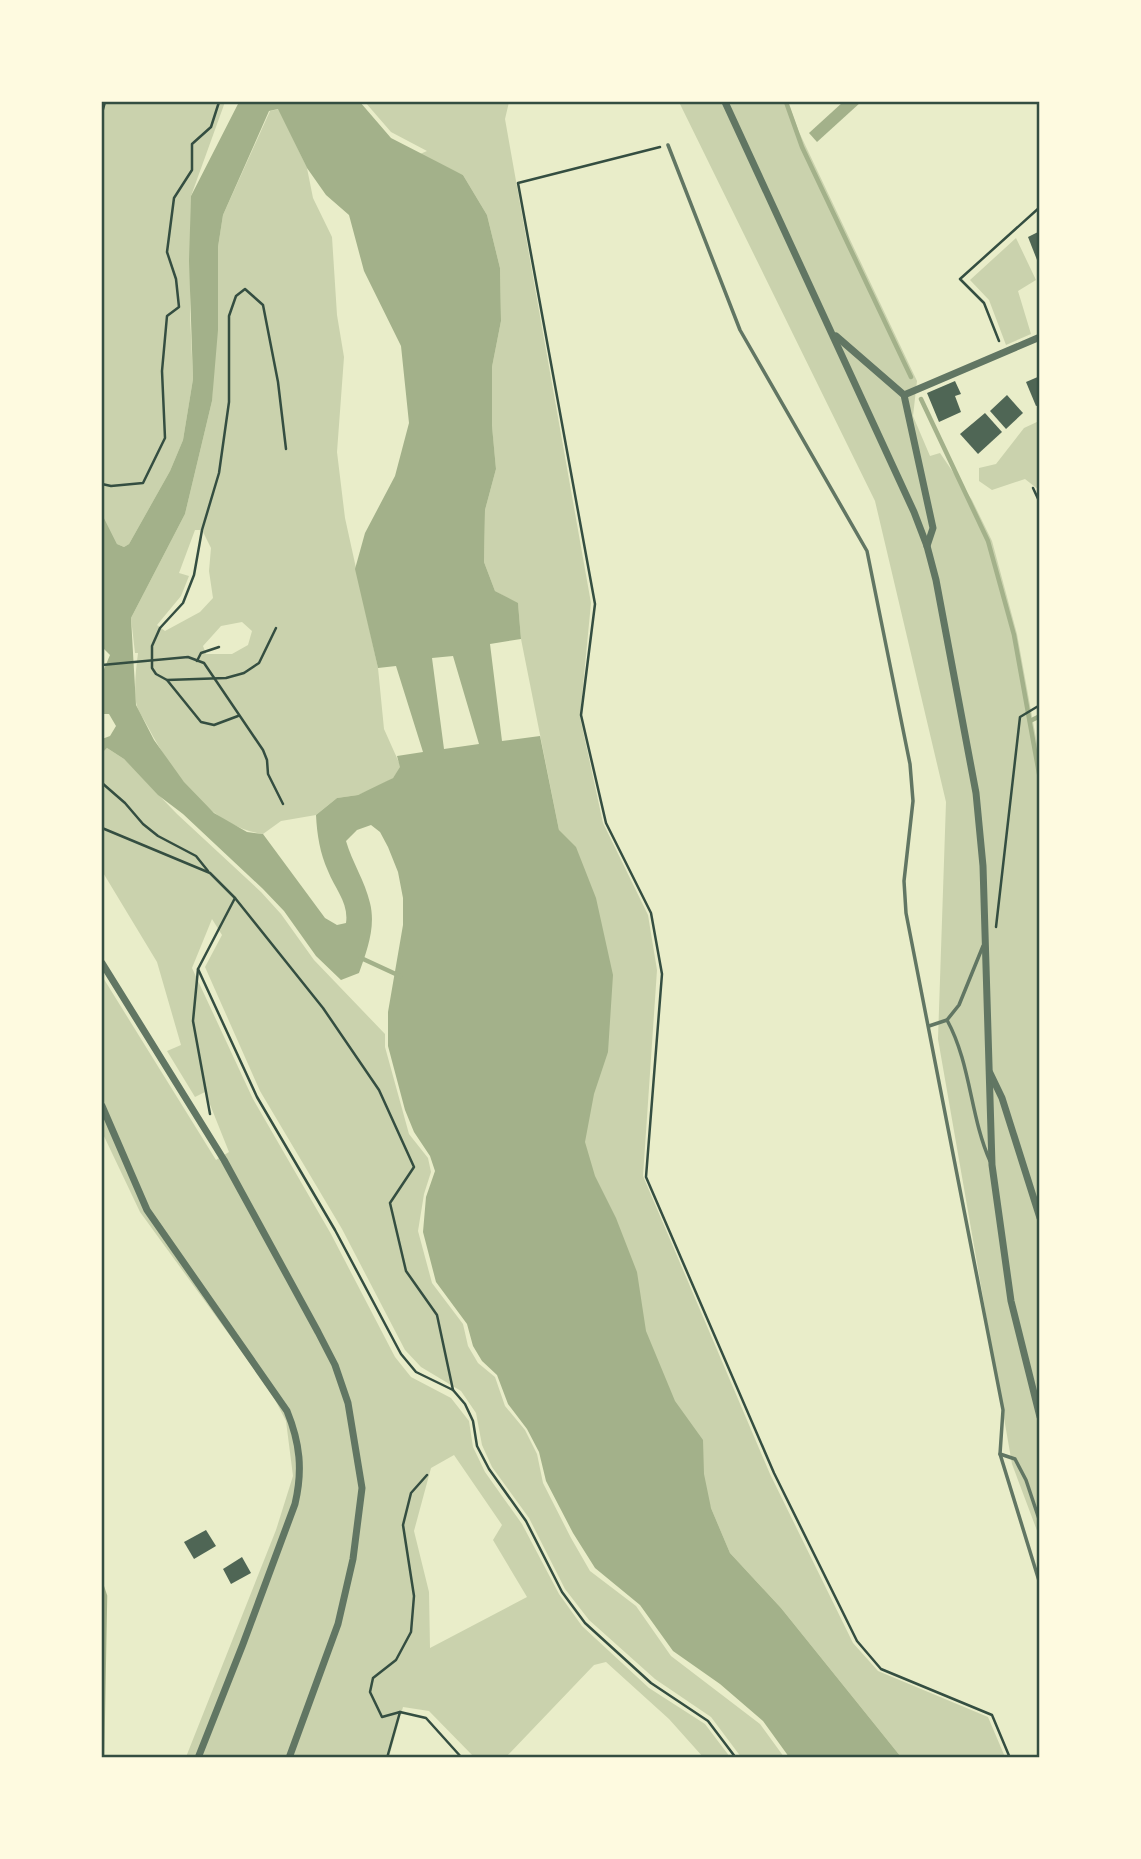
<svg xmlns="http://www.w3.org/2000/svg" width="1141" height="1859" font-family="Cabin,sans-serif">
<style>
.green{fill:#cad2ad;fill-rule:evenodd}
.water{fill:#a3b18a;fill-rule:evenodd}
.lines{fill:none;stroke-linecap:round;stroke-linejoin:round}
.stream{stroke:#a3b18a;stroke-width:4.5}
.building{fill:#4f6655}
.path{stroke:#344e41;stroke-width:2.5}
.service{stroke:#617663;stroke-width:3.5}
.minor{stroke:#617663;stroke-width:7}
.neatline{fill:none;stroke:#344e41;stroke-width:2.5}
</style>
<rect width="100%" height="100%" fill="#e9edc9"/>
<g class="green">
<polygon points="102,102 225,102 191,196 190,314 193,379 183,440 170,471 129,544 124,547 117,544 102,514"/>
<polygon points="365,102 509,102 505,119 591,603 580,717 603,823 648,915 657,970 643,1176 770,1474 853,1643 878,1671 988,1717 1005,1757 901,1757 781,1608 730,1553 711,1508 549,1179 559,830 521,639 518,604 495,591 484,562 485,510 496,469 492,427 492,367 501,321 500,268 487,215 463,175 420,154 427,151 391,132"/>
<polygon points="679,102 788,102 799,132 917,381 913,416 930,456 940,453 972,500 992,541 1017,634 1040,760 1039,1536 1012,1464 938,1039 946,802 875,501"/>
<path d="M279 109 307 168 313 198 332 237 337 315 344 357 337 452 345 518 378 668 384 729 401 767 393 778 375 788 358 795 337 798 316 815 281 821 263 834C210 827 171 771 148 727 144 719 137 710 136 702 134 686 136 669 138 653H135L131 618 185 514 212 401 218 247 223 215 270 111ZM195 530H202L211 548 209 571 213 598 200 612 165 631 157 625 181 596 189 576 179 573ZM242 622 252 631 248 645 232 654H206L203 646 221 626Z"/>
<polygon points="1016,238 1036,280 1018,291 1031,334 1006,345 989,300 970,280"/>
<polygon points="1039,421 1039,490 1025,479 992,490 979,481 979,468 996,464 1024,428"/>
<path d="M107 748 124 759 177 814 261 892 281 914 314 960 385 1034V1047L409 1134 428 1158 431 1172 424 1194 418 1231 432 1283 463 1324 468 1346 478 1363 495 1377 505 1406 525 1430 537 1454 543 1483 571 1538 590 1571 636 1606 671 1656 760 1724 784 1757H741L711 1717 655 1679 589 1620 565 1589 529 1518 492 1467 482 1445 476 1413 461 1391 421 1367 405 1350 342 1229 260 1091 205 967 222 935 212 919 192 968 253 1099 331 1234 395 1357 411 1377 451 1398 469 1421 473 1447 485 1472 522 1524 559 1594 582 1626 649 1688 705 1724 730 1757H703L669 1719 606 1662 594 1665 506 1757H474L429 1711 403 1707 389 1757H186L276 1530 293 1476 286 1421 271 1392 140 1212 102 1132V976L216 1160 229 1152 205 1092 195 1097 167 1051 181 1045 157 962 102 871V753ZM454 1455 502 1525 493 1540 527 1597 430 1648 429 1592 414 1531 431 1468Z"/>
</g>
<g class="water">
<path d="M239 102H360L391 138 463 175 487 215 500 268 501 321 492 367V426L496 469 485 510 484 562 495 591 518 603 521 639 490 644 502 741 540 736 559 830 576 847 596 898 613 975 608 1052 594 1094 585 1142 595 1176 616 1218 637 1272 646 1331 675 1401 703 1440 704 1474 711 1508 730 1553 781 1608 901 1757H789L763 1721 720 1684 673 1651 640 1605 595 1568 573 1533 546 1481 539 1452 527 1429 508 1404 497 1375 482 1361 473 1346 467 1324 436 1282 423 1232 426 1197 435 1171 430 1156 414 1132 405 1110 388 1046V1012L403 925V898L398 872 388 847 380 832 371 825 357 830 346 841C352 862 365 881 370 903 376 927 367 951 359 973L341 980 316 956 284 911 263 889 183 814 158 795 124 759 107 748 102 753V739L110 736 116 726 109 714H102V674L110 655 102 647V514L117 544 124 547 129 544 170 471 183 440 193 379 189 261 191 196ZM278 109 307 168 326 195 349 215 364 271 401 346 409 423 395 476 365 533 355 569 378 668 396 666 423 752 397 756 400 767 393 778 358 795 337 798 316 815C317 835 320 853 328 871 335 889 349 903 346 923L337 925 325 918 263 834 247 832 214 813 184 782 154 740 136 705 131 618 185 514 212 401 218 330V247L223 215 269 111ZM453 656 479 744 444 749 432 658Z"/>
<polygon points="843,102 861,102 817,142 809,133"/>
</g>
<g class="lines">
<g class="stream">
<polyline points="786,102 802,147 911,377"/>
<polyline points="921,399 988,541 1014,635 1040,779"/>
<polyline points="1030,721 1040,716"/>
<polyline points="361,958 400,976"/>
<polyline points="102,1587 105,1596 102,1758"/>
</g>
</g>
<g class="building">
<polygon points="1040,231 1040,265 1039,265 1028,237"/>
<polygon points="1040,376 1040,405 1036,406 1026,382"/>
<polygon points="955,381 961,394 955,396 961,412 939,422 927,393"/>
<polygon points="1007,395 1023,413 1006,429 990,411"/>
<polygon points="985,413 1002,432 978,454 960,434"/>
<polygon points="206,1530 216,1546 194,1559 184,1542"/>
<polygon points="242,1557 251,1573 231,1584 223,1569"/>
</g>
<g class="lines">
<g class="path">
<polyline points="102,113 105,102"/>
<polyline points="660,147 518,183 595,604 581,715 606,823 651,913 662,974 646,1177 774,1473 857,1641 881,1669 992,1715 1010,1758"/>
<polyline points="999,341 984,303 960,279 1040,207"/>
<polyline points="102,484 111,486 143,483 165,438 162,371 167,316 179,307 176,279 167,252 174,198 192,170 192,144 211,127 219,102"/>
<polyline points="1033,488 1040,503"/>
<polyline points="276,628 259,663 244,673 226,678 167,680 156,674 152,668 152,646 160,628 183,603 194,575 202,530 219,473 229,402 229,316 236,296 245,289 263,305 278,382 286,449"/>
<polyline points="197,661 201,653 219,647"/>
<polyline points="102,665 188,657 204,663 263,750 267,760 268,774 283,804"/>
<polyline points="167,680 201,722 214,725 238,716"/>
<polyline points="102,783 125,803 143,824 158,836 196,856 208,871"/>
<polyline points="102,828 210,873 235,898 323,1008 379,1090 414,1167 390,1203 406,1271 437,1315 453,1390"/>
<polyline points="235,898 198,969 257,1097 335,1230 401,1354 416,1372 453,1390 465,1404 473,1421 477,1446 489,1469 526,1521 562,1592 585,1623 651,1683 708,1721 736,1758"/>
<polyline points="996,927 1020,717 1040,705"/>
<polyline points="198,969 193,1021 210,1114"/>
<polyline points="400,1712 382,1717 370,1692 373,1678 396,1660 411,1632 414,1596 403,1525 411,1493 427,1475"/>
<polyline points="387,1758 400,1712 426,1718 462,1758"/>
</g>
<g class="service">
<polyline points="668,145 740,330 867,551 910,764 913,801 904,881 906,913 1003,1410 1000,1454 1040,1584"/>
<path d="M947 1020C971 1064 970 1116 990 1161"/>
<polyline points="929,1026 947,1020 959,1005 983,946"/>
<polyline points="1000,1454 1015,1459 1026,1480 1040,1522"/>
</g>
<g class="minor">
<polyline points="725,102 914,512 927,546 936,580 976,793 983,866 992,1165 1011,1301 1040,1417"/>
<polyline points="836,336 904,395 933,528 927,546"/>
<polyline points="904,395 1040,337"/>
<polyline points="102,963 224,1160 318,1332 335,1365 348,1403 362,1488 353,1559 338,1624 289,1758"/>
<polyline points="990,1073 1002,1098 1040,1218"/>
<path d="M102 1106 147 1210 287 1411C300 1443 303 1470 295 1504L243 1644 198 1758"/>
</g>
</g>
<rect width="1141" height="1859" fill="none" stroke="#fefae0" stroke-width="206"/>
<rect x="103" y="103" width="935" height="1653" class="neatline"/>
</svg>
